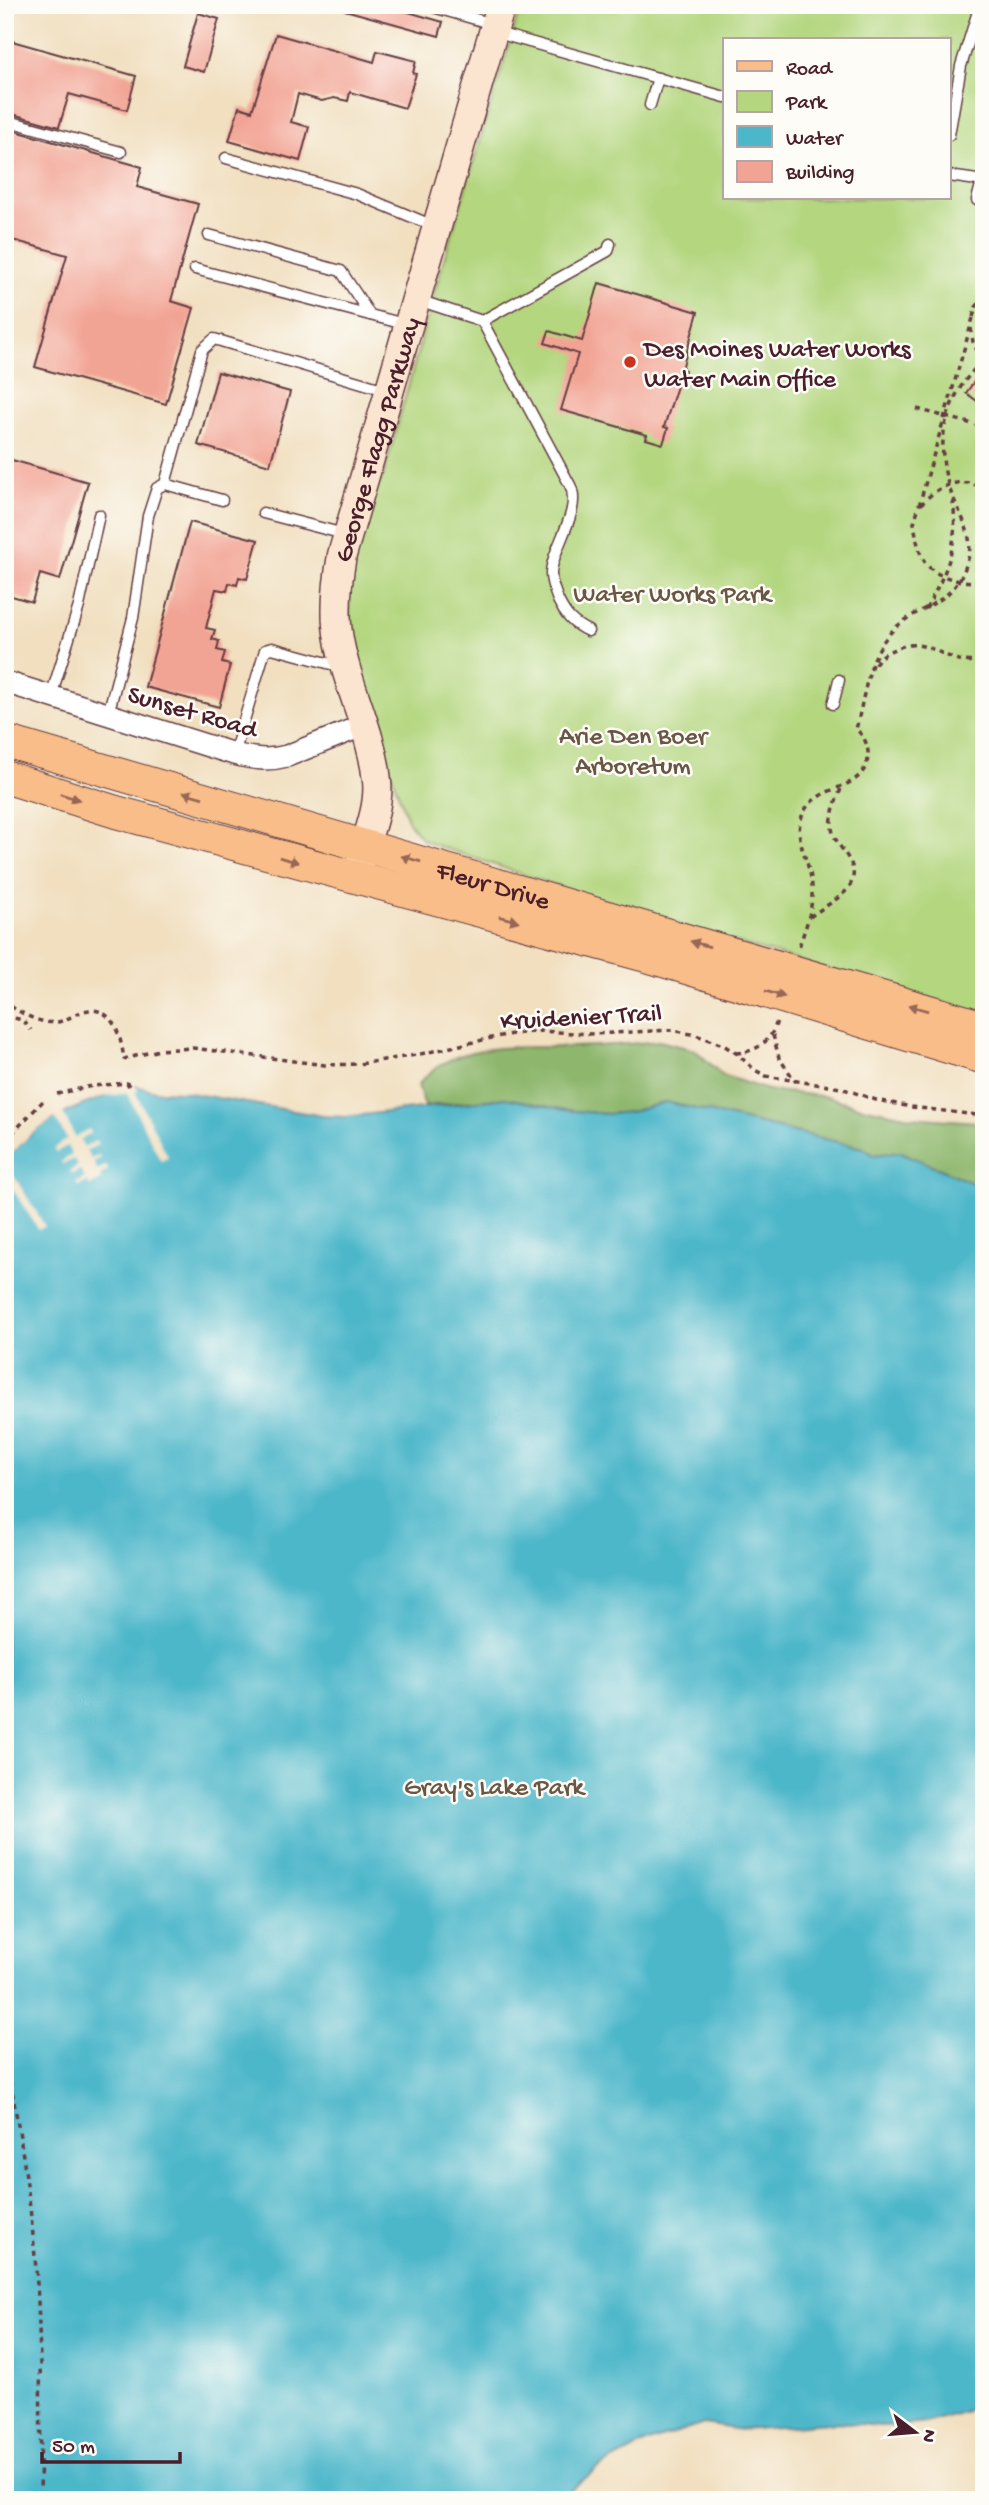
<svg xmlns="http://www.w3.org/2000/svg" width="989" height="2505" font-family="'Gochi Hand',sans-serif">
<style>
.green{fill:#b3d67e;stroke:#7e7a54;stroke-width:2;fill-rule:evenodd}
.forest{fill:#8eb76d;stroke:#6c6b4c;stroke-width:2}
.water{fill:#4db7ca;stroke:#4c6b7a;stroke-width:2}
.pier{fill:#f1dfc0}
.building{fill:#f2a494}
.lines{fill:none;stroke-linecap:round;stroke-linejoin:round}
.lane-casing{stroke:#633c41;stroke-width:13}
.street-casing{stroke:#633c41;stroke-width:24}
.secondary-casing{stroke:#633c41;stroke-width:31}
.primary-casing{stroke:#633c41;stroke-width:34}
.path{stroke:#633c41;stroke-width:3.5;stroke-dasharray:5 5;stroke-linecap:butt}
.lane{stroke:#fff;stroke-width:10}
.street{stroke:#fff;stroke-width:21}
.secondary{stroke:#fce5d0;stroke-width:28}
.primary{stroke:#f8bd89;stroke-width:32}
.oneway{fill:#986655}
.poi-dot{fill:#c8321e;stroke:#fdfcf7;stroke-width:2.5}
.labels{text-anchor:middle;stroke-width:5;stroke-linejoin:round;paint-order:stroke}
.poi-label{font-size:26px;fill:#4a1f2b;stroke:#fdfcf7;text-anchor:start}
.street-label{font-size:26px;fill:#4a1f2b;stroke:#fdfcf7}
.park-label{font-size:26px;fill:#6a5644;stroke:#fdfcf7}
</style>
<rect width="100%" height="100%" fill="#fdfcf7"/>
<filter id="ink" filterUnits="userSpaceOnUse"><feTurbulence type="fractalNoise" baseFrequency=".0143" numOctaves="2"/><feDisplacementMap in="SourceGraphic" scale="14" xChannelSelector="R" yChannelSelector="G"/><feConvolveMatrix kernelMatrix="1 2 1 2 8 2 1 2 1" color-interpolation-filters="sRGB"/></filter>
<filter id="wash" filterUnits="userSpaceOnUse"><feTurbulence type="fractalNoise" baseFrequency=".00686" numOctaves="4" result="noise"/><feDisplacementMap in="SourceGraphic" scale="28" xChannelSelector="R" yChannelSelector="G"/><feGaussianBlur stdDeviation="1.57" result="paint"/><feColorMatrix in="noise" values="0 0 0 0 0 0 0 0 0 0 0 0 0 0 0 0 0 1.4 0 .05"/><feComposite in="paint" operator="in"/></filter>
<g filter="url(#wash)">
<rect width="100%" height="100%" fill="#f1dfc0"/>
<path class="green" d="M521 5H984V1015L594 901 555 885 438 846 423 840 409 823 354 670 346 575 372 494 383 477 438 279ZM725 40H949V198H725Z"/>
<path class="forest" d="M659 1041 695 1050 722 1075 767 1090 829 1097 857 1106 910 1117 977 1122 984 1126V1188L901 1152 874 1155 863 1148 666 1102 631 1112 607 1114 565 1110 506 1098 425 1106 418 1085C456 1038 520 1049 573 1047 602 1046 631 1044 659 1041Z"/>
<path class="water" d="M136 1086 155 1091 183 1092 323 1116 345 1117 506 1098 565 1110 607 1114 631 1112 666 1102 863 1148 874 1155 901 1152 984 1188V2399L966 2411 925 2423 905 2425 880 2426 841 2422 741 2430 704 2424 648 2442 598 2468 569 2491 566 2500H5V1162C37 1118 87 1102 136 1086Z"/>
<g class="pier">
<polygon points="136,1086 138,1091 135,1092 168,1157 161,1161 127,1093 101,1097 78,1105 63,1113 75,1137 89,1129 91,1133 80,1140 84,1147 96,1141 98,1144 86,1151 91,1159 99,1155 101,1158 93,1162 97,1170 106,1166 108,1170 100,1175 101,1179 90,1186 87,1182 78,1186 76,1183 85,1178 80,1170 72,1174 70,1171 78,1166 74,1159 63,1164 61,1162 72,1155 67,1146 56,1152 54,1149 67,1139 55,1118 30,1135 5,1160 5,1156 11,1148 40,1122 77,1101 122,1087"/>
<polygon points="5,1162 45,1226 39,1230 5,1177"/>
</g>
<g id="blocks">
<g class="building">
<polygon points="346,5 384,5 443,22 439,36 345,10"/>
<polygon points="198,13 219,19 204,72 183,66"/>
<polygon points="276,34 374,62 377,51 416,61 413,73 416,74 405,108 350,92 348,101 334,98 322,101 298,94 291,122 309,127 300,161 229,141 239,107 252,111"/>
<polygon points="5,39 136,76 127,110 69,94 59,127 5,112"/>
<polygon points="5,128 142,167 137,187 198,204 171,301 194,308 166,404 35,367 67,255 5,238"/>
<polygon points="599,283 698,312 682,369 685,370 681,385 678,383 664,427 668,428 663,444 646,439 647,435 561,410 578,354 545,343 549,331 582,341"/>
<polygon points="984,368 984,406 966,393"/>
<polygon points="218,372 290,392 270,465 198,445"/>
<polygon points="5,458 88,482 60,580 40,574 32,602 5,594"/>
<polygon points="190,522 258,540 247,579 239,577 237,585 229,583 227,591 216,589 206,628 215,630 212,639 219,641 217,650 225,652 222,663 230,665 219,707 145,687"/>
</g>
</g>
</g>
<g filter="url(#ink)">
<use href="#blocks" fill-opacity="0" stroke="#633c41" stroke-width="2"/>
<g class="lines">
<g class="lane-casing">
<g id="lane">
<polyline points="426,5 493,24"/>
<polyline points="494,32 725,97"/>
<polyline points="650,105 658,78"/>
<polyline points="5,120 121,152"/>
<polyline points="949,135 961,66 980,5"/>
<polyline points="226,158 357,194 436,227"/>
<polyline points="949,176 984,181"/>
<polyline points="977,200 982,181"/>
<polyline points="209,235 341,271 370,315"/>
<polyline points="195,269 408,325"/>
<path d="M418 300 482 321 570 485C583 510 551 549 551 574 551 583 555 592 558 600 565 615 573 624 588 631"/>
<polyline points="482,321 608,251 610,244"/>
<polyline points="165,484 222,500"/>
<polyline points="263,513 348,535"/>
<polyline points="51,696 79,606 99,515"/>
<polyline points="833,704 839,680"/>
<polyline points="108,714 133,618 148,516 157,488 165,484 202,350 214,339 389,391"/>
<polyline points="234,754 265,650 272,648 342,667"/>
</g>
</g>
<g class="street-casing">
<path id="street" d="M5 682 234 754C253 759 268 761 287 756L364 725"/>
</g>
<g class="secondary-casing">
<g id="secondary">
<path id="s1" d="M359 865C366 839 380 808 377 781 372 728 342 678 337 625 335 601 338 578 342 555L501 5"/>
</g>
</g>
<g class="primary-casing">
<g id="primary">
<path id="s2" d="M5 741 984 1027"/>
<polyline points="5,777 116,812 650,957 984,1058"/>
</g>
</g>
<g class="path">
<polyline points="973,317 976,307 984,298"/>
<path d="M973 318 914 523C919 554 921 572 956 580 965 582 974 581 984 584"/>
<polyline points="971,328 973,342 982,360"/>
<polyline points="917,409 984,427"/>
<path d="M921 505C937 485 961 476 984 488"/>
<path d="M926 609C947 571 959 546 953 501"/>
<path d="M875 664C881 655 887 652 897 648 933 634 948 671 984 659"/>
<path d="M810 917C820 909 843 897 849 887 864 863 835 850 832 828 830 813 837 800 842 786"/>
<path d="M799 946C806 927 813 909 812 888 812 861 789 837 805 810 821 783 864 792 868 757 869 746 864 736 856 729 864 700 867 662 886 638 915 601 956 611 969 555 973 534 960 514 952 495 932 447 945 394 984 360"/>
<path d="M5 998C10 1008 17 1010 26 1015 35 1020 48 1024 58 1022 67 1020 75 1014 84 1011 113 1004 121 1037 124 1059L159 1050 193 1048 325 1065 359 1064 416 1055 505 1035 540 1031 590 1034 672 1030 696 1035 725 1046 736 1053 755 1070 766 1076 841 1088 876 1100 912 1107 984 1116"/>
<polyline points="5,1016 23,1020 31,1030"/>
<polyline points="773,1035 779,1058 796,1082"/>
<path d="M736 1053C758 1052 772 1040 777 1020"/>
<polyline points="57,1094 92,1086 127,1083 129,1086"/>
<polyline points="5,1141 43,1101"/>
<path d="M5 2053C21 2135 34 2219 38 2302 41 2368 41 2434 40 2500"/>
</g>
<use href="#lane" class="lane"/>
<use href="#street" class="street"/>
<use href="#secondary" class="secondary"/>
<use href="#primary" class="primary"/>
</g>
<defs><path id="oneway-solid" d="M-6-.8H1V-3.2L6.5 0L1 3.2V.8H-6Z" transform="scale(1.75)"/></defs>
<g class="oneway">
<use href="#oneway-solid" transform="translate(193 795) rotate(-164)"/>
<use href="#oneway-solid" transform="translate(70 797) rotate(17)"/>
<use href="#oneway-solid" transform="translate(411 859) rotate(-164)"/>
<use href="#oneway-solid" transform="translate(289 860) rotate(16)"/>
<use href="#oneway-solid" transform="translate(509 919) rotate(15)"/>
<use href="#oneway-solid" transform="translate(700 944) rotate(-164)"/>
<use href="#oneway-solid" transform="translate(775 994) rotate(17)"/>
<use href="#oneway-solid" transform="translate(918 1008) rotate(-164)"/>
</g>
</g>
<circle class="poi-dot" cx="630" cy="362" r="7"/>
<g class="labels">
<g class="poi-label">
<text x="644" y="356">Des Moines Water Works<tspan x="644" dy="30">Water Main Office</tspan></text>
</g>
<g class="street-label">
<text dy="9" stroke="none"><textPath href="#s1" startOffset="439">George Flagg Parkway</textPath></text>
<text transform="translate(193 710) rotate(16)" y="9">Sunset Road</text>
<text dy="9" stroke="none"><textPath href="#s2" startOffset="509">Fleur Drive</textPath></text>
<text transform="translate(581 1015) rotate(-3)" y="9">Kruidenier Trail</text>
</g>
<g class="park-label">
<text x="672" y="601">Water Works Park</text>
<text x="633" y="743">Arie Den Boer<tspan x="633" dy="30">Arboretum</tspan></text>
<text x="494" y="1794">Gray's Lake Park</text>
</g>
</g>
<rect width="989" height="2505" fill="none" stroke="#fdfcf7" stroke-width="28"/>
<rect x="723" y="38" width="228" height="161" fill="#fdfcf7" stroke="#b5a4a5" stroke-width="2"/>
<rect x="737" y="61" width="35" height="10" fill="#f8bd89" stroke="#b5a4a5" stroke-width="2"/>
<text x="786" y="74" font-size="21" fill="#4a1f2b">Road</text>
<rect x="737" y="91" width="35" height="21" fill="#b3d67e" stroke="#b5a4a5" stroke-width="2"/>
<text x="786" y="108" font-size="21" fill="#4a1f2b">Park</text>
<rect x="737" y="126" width="35" height="21" fill="#4db7ca" stroke="#b5a4a5" stroke-width="2"/>
<text x="786" y="144" font-size="21" fill="#4a1f2b">Water</text>
<rect x="737" y="161" width="35" height="21" fill="#f2a494" stroke="#b5a4a5" stroke-width="2"/>
<text x="786" y="178" font-size="21" fill="#4a1f2b">Building</text>
<g transform="translate(915 2432) rotate(106)" stroke="#fdfcf7" stroke-width="5" paint-order="stroke">
<path d="M0-5L12 26L0 18L-12 26Z" fill="#4a1f2b"/>
<text y="-10" font-size="19" font-weight="bold" text-anchor="middle" fill="#4a1f2b">N</text>
</g>
<path d="M42 2452v10h138v-10" fill="none" stroke="#4a1f2b" stroke-width="3.5"/>
<text x="52" y="2452" font-size="21" fill="#4a1f2b" stroke="#fdfcf7" stroke-width="5" paint-order="stroke">50 m</text>
</svg>
